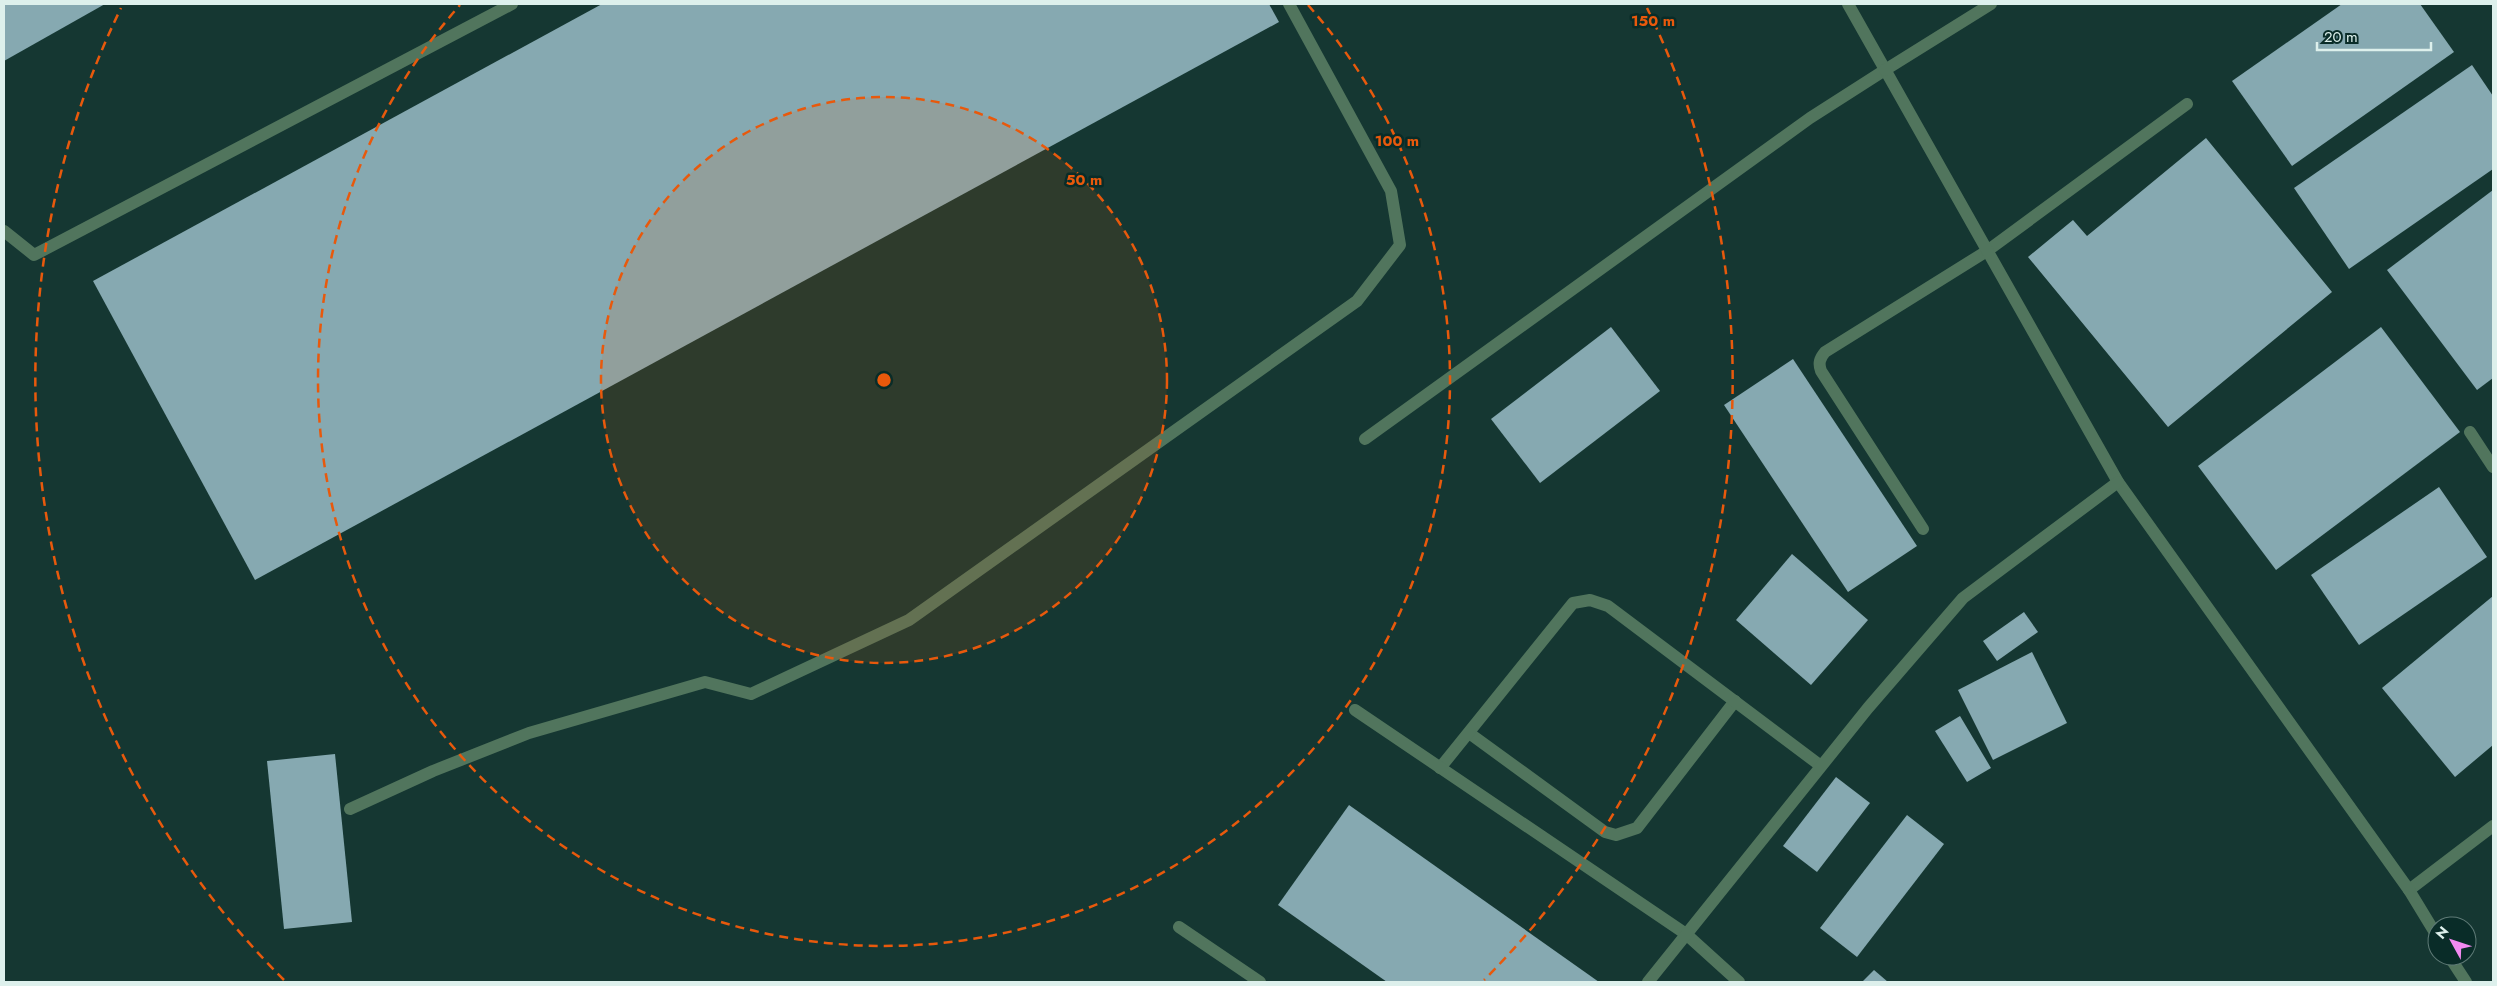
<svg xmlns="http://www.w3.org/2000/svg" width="2497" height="986" font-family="Jost,sans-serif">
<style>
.building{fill:#86a9b1}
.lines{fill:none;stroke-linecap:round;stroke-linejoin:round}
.service{stroke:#51755d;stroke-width:12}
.minor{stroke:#51755d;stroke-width:12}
.ring{fill:none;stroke:#e8590c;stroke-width:2.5;stroke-dasharray:9 6}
.centre{fill:#e8590c;stroke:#092c28;stroke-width:2.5}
.ring-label{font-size:15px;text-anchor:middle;font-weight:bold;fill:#e8590c;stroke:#092c28;stroke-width:5;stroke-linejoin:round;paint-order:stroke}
</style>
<rect width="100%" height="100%" fill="#153732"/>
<g class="building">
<polygon points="4,4 105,4 4,61"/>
<polygon points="602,4 1269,4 1279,22 255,580 93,281"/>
<polygon points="2342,4 2420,4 2454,52 2292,166 2232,81"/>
<polygon points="2472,65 2493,96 2493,169 2349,269 2294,188"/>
<polygon points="2206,138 2332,292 2168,427 2028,257 2073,220 2087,236"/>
<polygon points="2493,190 2493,378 2477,390 2387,270"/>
<polygon points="1611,327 1660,391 1540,483 1491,419"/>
<polygon points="2381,327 2460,432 2276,570 2198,466"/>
<polygon points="1793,359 1917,546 1848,592 1724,405"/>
<polygon points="2439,487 2487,557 2359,645 2311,575"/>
<polygon points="1792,554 1868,620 1811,685 1736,620"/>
<polygon points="2493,596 2493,745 2455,777 2382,688"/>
<polygon points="2024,612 2038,632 1997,661 1983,641"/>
<polygon points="2032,652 2067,723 1993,760 1958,690"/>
<polygon points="1960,716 1991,768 1967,782 1935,731"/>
<polygon points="335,754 352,922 284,929 267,761"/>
<polygon points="1836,777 1870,803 1817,872 1783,846"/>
<polygon points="1349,805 1599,982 1387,982 1278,905"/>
<polygon points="1907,815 1944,844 1857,957 1820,928"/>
<polygon points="1874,970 1888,982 1862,982"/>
</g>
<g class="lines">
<g class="service">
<polyline points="2470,432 2493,467"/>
<polyline points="1365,439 1810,118 1885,70"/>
<path d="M1923 529 1821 371C1818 363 1820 358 1825 352L1987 251 2187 104"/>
<polyline points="1469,733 1605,832 1616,835 1637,828 1735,701"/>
<polyline points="1440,768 1573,603 1590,600 1608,606 1821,766"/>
<polyline points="2409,890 2493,826"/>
<polyline points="1179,927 1260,982"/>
</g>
<g class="minor">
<polyline points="1848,4 2118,482 2409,890 2437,936"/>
<polyline points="1885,70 1991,4"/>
<polyline points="4,231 34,255 512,4"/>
<polyline points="1355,710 1686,934 1739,982"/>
<polyline points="350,809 433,771 529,733 705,682 751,694 909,620 1357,301 1400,245 1391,191 1289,4"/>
<polyline points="2449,956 2466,982"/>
<polyline points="1648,982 1868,708 1963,598 2118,482"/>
</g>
</g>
<circle cx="884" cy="380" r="283" fill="#e8590c" fill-opacity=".12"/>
<g class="ring">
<circle cx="884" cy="380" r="283"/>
<path d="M1308 5A566 566 0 1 1 460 5"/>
<path d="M284 980A849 849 0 0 1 121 8M1647 8A849 849 0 0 1 1484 980"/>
</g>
<circle cx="884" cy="380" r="8" class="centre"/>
<g class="ring-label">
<text x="1653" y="26">150 m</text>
<text x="1397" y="146">100 m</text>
<text x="1084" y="185">50 m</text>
</g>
<rect width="2497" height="986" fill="none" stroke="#ddf0ec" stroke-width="10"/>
<g transform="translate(2452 941) rotate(310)"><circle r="24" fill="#092c28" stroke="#5e7a76"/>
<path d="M0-4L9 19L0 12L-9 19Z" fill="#f38af2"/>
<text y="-8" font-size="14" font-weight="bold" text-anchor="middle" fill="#ddf0ec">N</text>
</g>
<path d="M2317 42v8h114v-8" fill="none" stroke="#ddf0ec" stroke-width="2.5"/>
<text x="2324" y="42" font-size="15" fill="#ddf0ec" stroke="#092c28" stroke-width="4" paint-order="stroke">20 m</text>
</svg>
